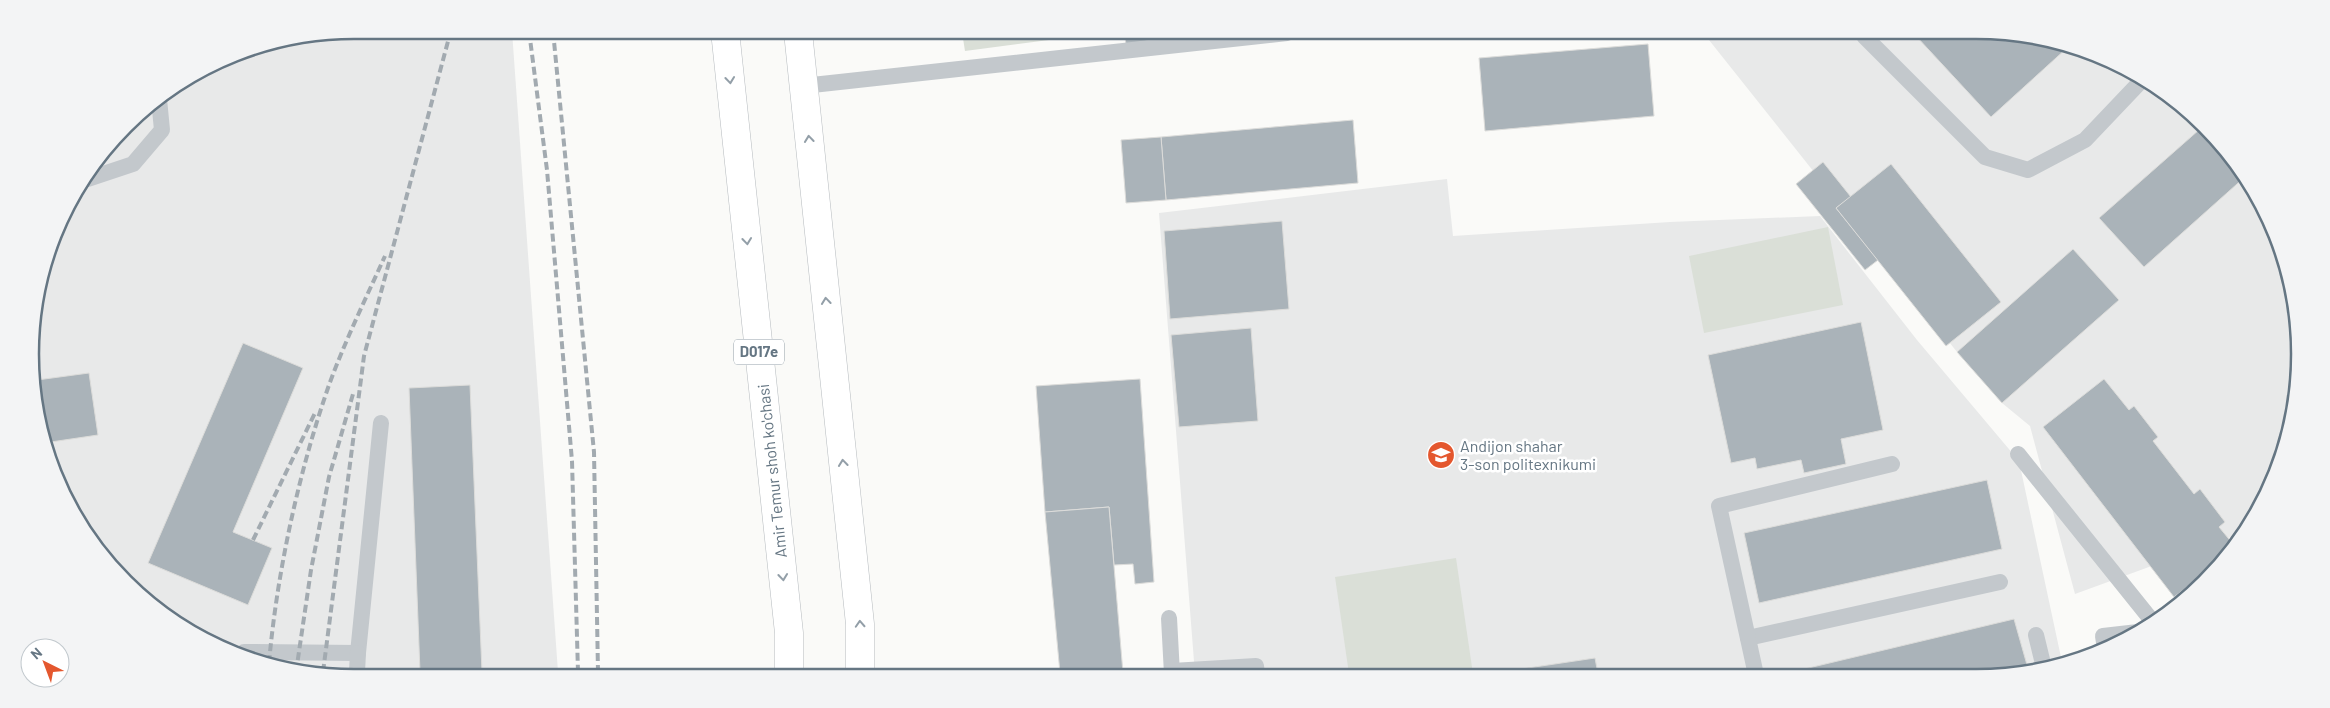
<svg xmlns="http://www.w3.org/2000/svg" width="2330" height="708" font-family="Barlow,sans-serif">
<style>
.built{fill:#e8e9e9}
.green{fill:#dadfd7}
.building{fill:#aab3b9;stroke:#dcdcda}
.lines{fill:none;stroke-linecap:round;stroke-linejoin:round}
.primary-casing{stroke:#b5babe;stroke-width:29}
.lane{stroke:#c3c8cc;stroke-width:16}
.primary{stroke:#fff;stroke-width:28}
.rail{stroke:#a2aab0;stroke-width:4;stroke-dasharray:8 4;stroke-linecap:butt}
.oneway{stroke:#939fa8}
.labels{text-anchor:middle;stroke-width:5;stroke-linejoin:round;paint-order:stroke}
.shield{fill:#fff;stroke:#939fa8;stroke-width:1}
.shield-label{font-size:15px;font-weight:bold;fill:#657683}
.poi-label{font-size:16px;fill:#657683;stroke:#fff;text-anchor:start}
.street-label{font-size:16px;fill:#657683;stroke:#fff}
.rim{fill:none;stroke:#657683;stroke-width:2.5}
</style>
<rect width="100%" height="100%" fill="#fafaf8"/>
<g class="built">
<polygon points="354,30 512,31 558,672 291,672 174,623 85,534 41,438 33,312 64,210 140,111 230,55"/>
<polygon points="1705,35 2039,36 2156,85 2246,174 2294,291 2294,417 2257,516 2242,533 2075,594 2030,426 2002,403 1957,352"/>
<polygon points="1447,179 1453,236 1670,222 1820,216 1917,340 2019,461 2062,662 2018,675 1195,674 1159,213"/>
</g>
<g class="green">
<polygon points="962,32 1079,33 1080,36 965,51"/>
<polygon points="1828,227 1843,305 1704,333 1689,256"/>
<polygon points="1456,558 1473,674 1349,674 1335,577"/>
</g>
<g class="building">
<polygon points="1124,33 1207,33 1126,44"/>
<polygon points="1916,36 2039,36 2067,48 1991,117"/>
<polygon points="1648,44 1654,116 1485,131 1479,58"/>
<polygon points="1353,120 1358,183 1166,200 1161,137"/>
<polygon points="2200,129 2246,176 2144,267 2099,218"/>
<polygon points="1161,137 1166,200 1126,203 1121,140"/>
<polygon points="1823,162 1851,197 1836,208 1878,260 1865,270 1796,184"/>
<polygon points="1891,164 2001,302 1946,346 1836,208"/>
<polygon points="1282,221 1289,309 1170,319 1164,231"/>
<polygon points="2073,249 2119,300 2002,403 1957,352"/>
<polygon points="37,298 39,315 33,316 33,312"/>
<polygon points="1861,322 1883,430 1841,439 1846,464 1804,473 1801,460 1757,469 1755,458 1731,463 1708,355"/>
<polygon points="1251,328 1258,421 1179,427 1171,335"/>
<polygon points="243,343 303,368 233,532 272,548 248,605 148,563"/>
<polygon points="89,373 98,435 44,443 41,438 37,380"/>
<polygon points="1140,379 1154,582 1135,584 1133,564 1114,565 1109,507 1045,512 1036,386"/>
<polygon points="2104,379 2129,410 2134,406 2158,437 2153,441 2194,494 2200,489 2225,522 2219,527 2233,544 2219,562 2174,597 2043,427"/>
<polygon points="470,385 482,672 420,672 409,388"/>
<polygon points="1987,480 2002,549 1759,603 1744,533"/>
<polygon points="1109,507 1123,673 1060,673 1045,512"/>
<polygon points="2014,619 2029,672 2018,675 1779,675"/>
<polygon points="1595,658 1598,674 1522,674 1521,669"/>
</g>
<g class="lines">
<g class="primary-casing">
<g id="primary">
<polyline points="725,31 789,633 789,673"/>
<polyline points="798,32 860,624 860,673"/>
</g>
</g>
<g class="lane">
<polyline points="1864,36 1985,157 2028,170 2085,140 2143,79"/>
<polyline points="803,86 1287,33"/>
<polyline points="88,179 133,164 162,130 159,99"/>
<polyline points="2018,454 2153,622"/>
<polyline points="1169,618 1172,674"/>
<polyline points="2036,635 2044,668"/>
<polyline points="1748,638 2000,582"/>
<polyline points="2105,649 2103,636 2138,632"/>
<polyline points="244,652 358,653 381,423"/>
<polyline points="1172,671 1256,666 1257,674"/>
<polyline points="357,672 358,653"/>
<polyline points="1756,675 1719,506 1892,464"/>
</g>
<use href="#primary" class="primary"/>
<g class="rail">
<polyline points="529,31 547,170 572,461 578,672"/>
<polyline points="553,31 594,452 598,672"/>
<polyline points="253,540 315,413"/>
<path d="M269 663C277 572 299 471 329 385 345 341 366 298 385 256"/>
<polyline points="296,672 311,570 329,477 353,394"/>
<polyline points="323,672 364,356 451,30"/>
</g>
</g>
<defs><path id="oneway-chevron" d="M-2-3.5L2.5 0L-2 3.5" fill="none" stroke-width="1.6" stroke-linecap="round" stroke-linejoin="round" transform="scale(1.25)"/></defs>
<g class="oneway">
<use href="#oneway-chevron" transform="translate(730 80) rotate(84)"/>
<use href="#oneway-chevron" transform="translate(809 139) rotate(-96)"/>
<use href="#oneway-chevron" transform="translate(747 241) rotate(84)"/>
<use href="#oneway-chevron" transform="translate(826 301) rotate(-96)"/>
<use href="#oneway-chevron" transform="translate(843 463) rotate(-96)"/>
<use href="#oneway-chevron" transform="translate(783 577) rotate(84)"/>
<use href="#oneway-chevron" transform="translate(860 624) rotate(-93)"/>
</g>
<defs>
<g id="school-disc" transform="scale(1.4375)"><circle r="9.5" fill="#e4572e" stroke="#fff"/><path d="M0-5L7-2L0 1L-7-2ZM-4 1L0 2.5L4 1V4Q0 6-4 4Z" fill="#fff"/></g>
</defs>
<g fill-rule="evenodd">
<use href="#school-disc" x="1441" y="455"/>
</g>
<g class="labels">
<rect class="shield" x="734" y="339.5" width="50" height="25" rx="4"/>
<g class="shield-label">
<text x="759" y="357">D017e</text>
</g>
<g class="poi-label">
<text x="1460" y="452">Andijon shahar<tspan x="1460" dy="18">3-son politexnikumi</tspan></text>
</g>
<g class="street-label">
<text transform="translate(772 471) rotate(-96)" y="6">Amir Temur shoh ko'chasi</text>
</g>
</g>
<path d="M0 0H2330V708H0ZM354 39H1976A315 315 0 0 1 2291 354V354A315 315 0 0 1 1976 669H354A315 315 0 0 1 39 354V354A315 315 0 0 1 354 39Z" fill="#f3f4f5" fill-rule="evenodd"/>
<path class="rim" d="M354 39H1976A315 315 0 0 1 2291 354V354A315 315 0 0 1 1976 669H354A315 315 0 0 1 39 354V354A315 315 0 0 1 354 39Z"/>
<g transform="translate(45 663) rotate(318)"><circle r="24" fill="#ffffff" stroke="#c1c8cd"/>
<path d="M0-4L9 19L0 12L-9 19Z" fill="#e4572e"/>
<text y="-8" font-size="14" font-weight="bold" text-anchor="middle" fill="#657683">N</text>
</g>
</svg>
